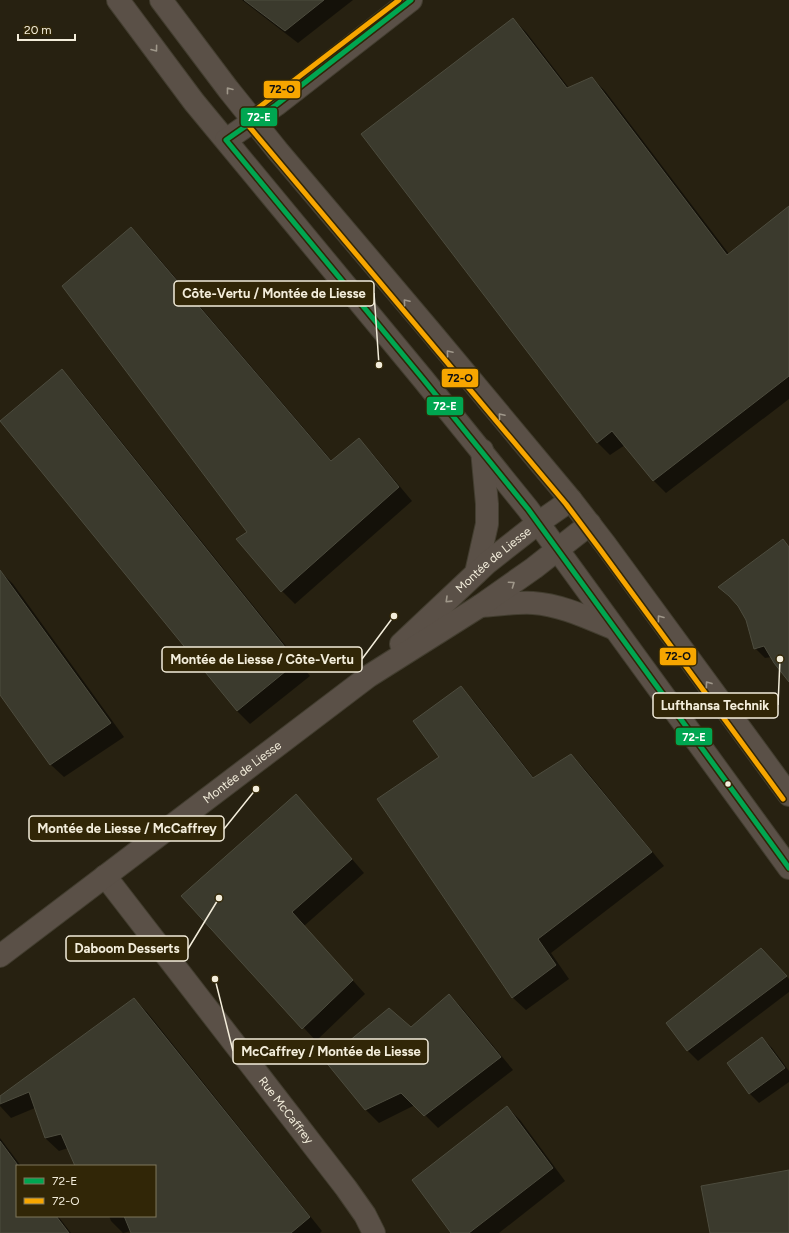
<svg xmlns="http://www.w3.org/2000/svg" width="789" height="1233" font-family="Figtree,sans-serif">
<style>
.shadow{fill:#0007}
.building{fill:#3b3a2d;stroke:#4d4c3e}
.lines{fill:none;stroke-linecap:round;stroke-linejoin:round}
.minor-casing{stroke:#423d2f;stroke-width:24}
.minor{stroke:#5a5047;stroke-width:22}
.bus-1-casing{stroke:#312607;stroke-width:8}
.bus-2-casing{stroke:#312607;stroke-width:8}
.bus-1{stroke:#00a651;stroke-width:5}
.bus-2{stroke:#f7a600;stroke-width:5}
.oneway{stroke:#9f978a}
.bus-dot{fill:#f3eddb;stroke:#312607;stroke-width:1.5}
.labels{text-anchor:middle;stroke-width:3;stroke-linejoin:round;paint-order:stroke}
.street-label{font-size:12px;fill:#f3eddb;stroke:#312607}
.leader{fill:none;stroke:#f3eddb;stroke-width:1.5}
.callout-dot{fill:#f3eddb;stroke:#312607;stroke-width:1.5}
.callout{fill:#312607;stroke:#f3eddb;stroke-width:1.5}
.callout-label{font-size:13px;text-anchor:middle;font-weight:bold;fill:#f3eddb}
.line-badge{stroke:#312607;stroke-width:1.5}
.badge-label{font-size:11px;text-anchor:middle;font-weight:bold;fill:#fff}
.pale-badge-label{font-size:11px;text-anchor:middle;font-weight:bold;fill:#111}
</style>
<rect width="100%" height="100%" fill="#272111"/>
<g class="shadow">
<polygon points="242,0 353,0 298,43"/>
<polygon points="513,19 526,32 569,88 592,78 605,91 729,254 789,207 789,399 666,493 653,480 625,445 610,455 597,442"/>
<polygon points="131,228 144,241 332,461 359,440 372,453 412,501 295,604 282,591 249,532"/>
<polygon points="62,371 75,384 310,676 250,724 237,711"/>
<polygon points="782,540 789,547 789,679 772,657 765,658 755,648 746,620 739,606 719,587"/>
<polygon points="0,571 13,584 124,737 64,777 50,764 0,693"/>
<polygon points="460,688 474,701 534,778 571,755 584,768 664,866 551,953 569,979 526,1010 512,997 440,757"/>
<polygon points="296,796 309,809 364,873 304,926 365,994 316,1041 182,896"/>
<polygon points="771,959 789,979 789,992 698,1061 688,1051 668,1023"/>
<polygon points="449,995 462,1008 513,1070 438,1128 415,1105 379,1123 366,1110 327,1062 411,1028"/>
<polygon points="134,999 147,1012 322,1231 320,1233 132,1233 131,1231 123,1233 111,1221 109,1216 155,1216 155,1166 76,1166 68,1148 59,1151 45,1138 35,1108 11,1118 0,1106 0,1097"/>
<polygon points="762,1038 772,1048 789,1071 789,1082 759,1103 749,1093"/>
<polygon points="507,1107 520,1120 565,1181 499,1233 452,1233"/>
<polygon points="0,1138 21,1166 17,1166 17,1216 58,1216 71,1233 0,1233"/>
</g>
<g class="building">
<polygon points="244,0 324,0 285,31"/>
<polygon points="513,18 567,88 592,77 727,255 789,206 789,376 653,481 612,431 597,443 361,134"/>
<polygon points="131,227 331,461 359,438 399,487 281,592 236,539 247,532 62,286"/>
<polygon points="62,369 297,662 237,711 0,421"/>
<polygon points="783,539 789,547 789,682 774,663 764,646 754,649 746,620 738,606 729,596 718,587"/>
<polygon points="0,570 111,723 50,765 0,695"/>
<polygon points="461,686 533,778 571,754 652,852 538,939 556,965 512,998 377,799 439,757 413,721"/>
<polygon points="296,794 352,859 292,912 353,980 302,1029 181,896"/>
<polygon points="761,948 787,976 687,1051 666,1023"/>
<polygon points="449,994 501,1057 424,1116 401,1093 365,1110 325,1061 389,1008 411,1027"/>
<polygon points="134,998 310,1217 291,1233 131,1233 124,1216 155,1216 155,1166 75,1166 61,1134 45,1138 29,1092 0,1104 0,1096"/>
<polygon points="762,1037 785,1068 749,1094 727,1063"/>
<polygon points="507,1106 553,1168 469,1233 451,1233 412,1180"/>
<polygon points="0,1141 17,1164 17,1216 56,1216 69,1233 0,1233"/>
<polygon points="789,1170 789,1233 710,1233 701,1186"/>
</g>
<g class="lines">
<g class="minor-casing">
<g id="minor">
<polyline points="118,0 194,102 423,379 528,509 789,868"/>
<polyline points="161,0 228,89 277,150 431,332 571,500 605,544 789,795"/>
<polyline points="226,140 276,105 411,0"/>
<polyline points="476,573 487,524 487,504 482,450"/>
<path d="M480 606C498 605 515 602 533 603 562 605 588 618 615 629"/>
<path id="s1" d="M401 644 487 563 538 523 571 500"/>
<path id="s2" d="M105 876 346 1188 365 1215 374 1233"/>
<path id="s3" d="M0 956 369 676 480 606 534 568 590 524"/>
</g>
</g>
<use href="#minor" class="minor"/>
<g class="bus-1-casing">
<polyline id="bus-1" points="411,0 276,105 226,140 423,379 528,509 789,868"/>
</g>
<g class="bus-2-casing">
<polyline id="bus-2" points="399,0 249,115 246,120 247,124 566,504 599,548 783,799"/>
</g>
<use href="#bus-1" class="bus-1"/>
<use href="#bus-2" class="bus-2"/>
</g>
<defs><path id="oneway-chevron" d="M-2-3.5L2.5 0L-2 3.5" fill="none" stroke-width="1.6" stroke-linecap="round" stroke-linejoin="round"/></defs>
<g class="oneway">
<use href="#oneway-chevron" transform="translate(155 49) rotate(53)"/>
<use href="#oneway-chevron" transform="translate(229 90) rotate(-128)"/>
<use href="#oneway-chevron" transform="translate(406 302) rotate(-130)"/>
<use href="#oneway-chevron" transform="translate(449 353) rotate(-130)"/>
<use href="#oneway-chevron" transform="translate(501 416) rotate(-130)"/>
<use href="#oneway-chevron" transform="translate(512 584) rotate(-35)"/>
<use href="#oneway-chevron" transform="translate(448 600) rotate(136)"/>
<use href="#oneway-chevron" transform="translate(660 618) rotate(-127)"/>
<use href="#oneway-chevron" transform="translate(708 684) rotate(-126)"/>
</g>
<circle class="bus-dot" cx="728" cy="784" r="3.5"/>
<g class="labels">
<g class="street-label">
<text dy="4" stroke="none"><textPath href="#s1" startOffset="125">Montée de Liesse</textPath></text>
<text dy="4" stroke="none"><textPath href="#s3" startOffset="304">Montée de Liesse</textPath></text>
<text dy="4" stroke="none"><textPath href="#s2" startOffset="296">Rue McCaffrey</textPath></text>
</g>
</g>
<path class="leader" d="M379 365L374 293M394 616L362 659M780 659L778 705M256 789L224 829M219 898L188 949M215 979L233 1051"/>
<g class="callout-dot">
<circle cx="379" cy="365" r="4"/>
<circle cx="394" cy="616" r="4"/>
<circle cx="780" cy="659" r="4"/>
<circle cx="256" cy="789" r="4"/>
<circle cx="219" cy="898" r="4"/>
<circle cx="215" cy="979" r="4"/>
</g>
<g class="callout">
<rect x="174" y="281" width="200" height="25" rx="4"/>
<rect x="162" y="647" width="200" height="25" rx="4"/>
<rect x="653" y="693" width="125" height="25" rx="4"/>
<rect x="29" y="816" width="195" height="25" rx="4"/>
<rect x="66" y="936" width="122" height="25" rx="4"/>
<rect x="233" y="1039" width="195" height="25" rx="4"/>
</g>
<g class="callout-label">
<text x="274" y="298">Côte-Vertu / Montée de Liesse</text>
<text x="262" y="664">Montée de Liesse / Côte-Vertu</text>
<text x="715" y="710">Lufthansa Technik</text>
<text x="127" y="833">Montée de Liesse / McCaffrey</text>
<text x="127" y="953">Daboom Desserts</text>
<text x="331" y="1056">McCaffrey / Montée de Liesse</text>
</g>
<g class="line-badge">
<rect x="263" y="80" width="38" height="19" rx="4" fill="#f7a600"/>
<rect x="240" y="107" width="38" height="20" rx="4" fill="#00a651"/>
<rect x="441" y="368" width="38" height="20" rx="4" fill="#f7a600"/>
<rect x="426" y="396" width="38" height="20" rx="4" fill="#00a651"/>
<rect x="659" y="647" width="38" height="19" rx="4" fill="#f7a600"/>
<rect x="675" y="727" width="38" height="19" rx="4" fill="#00a651"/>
</g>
<g class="badge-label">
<text x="259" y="121">72-E</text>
<text x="445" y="410">72-E</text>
<text x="694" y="741">72-E</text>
</g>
<g class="pale-badge-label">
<text x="282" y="93">72-O</text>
<text x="460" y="382">72-O</text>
<text x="678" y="660">72-O</text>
</g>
<rect x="16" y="1165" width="140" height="52" fill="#312607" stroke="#7f765c"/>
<rect x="24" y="1178" width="20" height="6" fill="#00a651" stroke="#7f765c"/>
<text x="52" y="1185" font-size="12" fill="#f3eddb">72-E</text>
<rect x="24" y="1198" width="20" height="6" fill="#f7a600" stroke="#7f765c"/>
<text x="52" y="1205" font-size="12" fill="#f3eddb">72-O</text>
<path d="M18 34v6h57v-6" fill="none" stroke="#f3eddb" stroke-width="2"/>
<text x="24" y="34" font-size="12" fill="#f3eddb" stroke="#312607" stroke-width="3" paint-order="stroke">20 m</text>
</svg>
